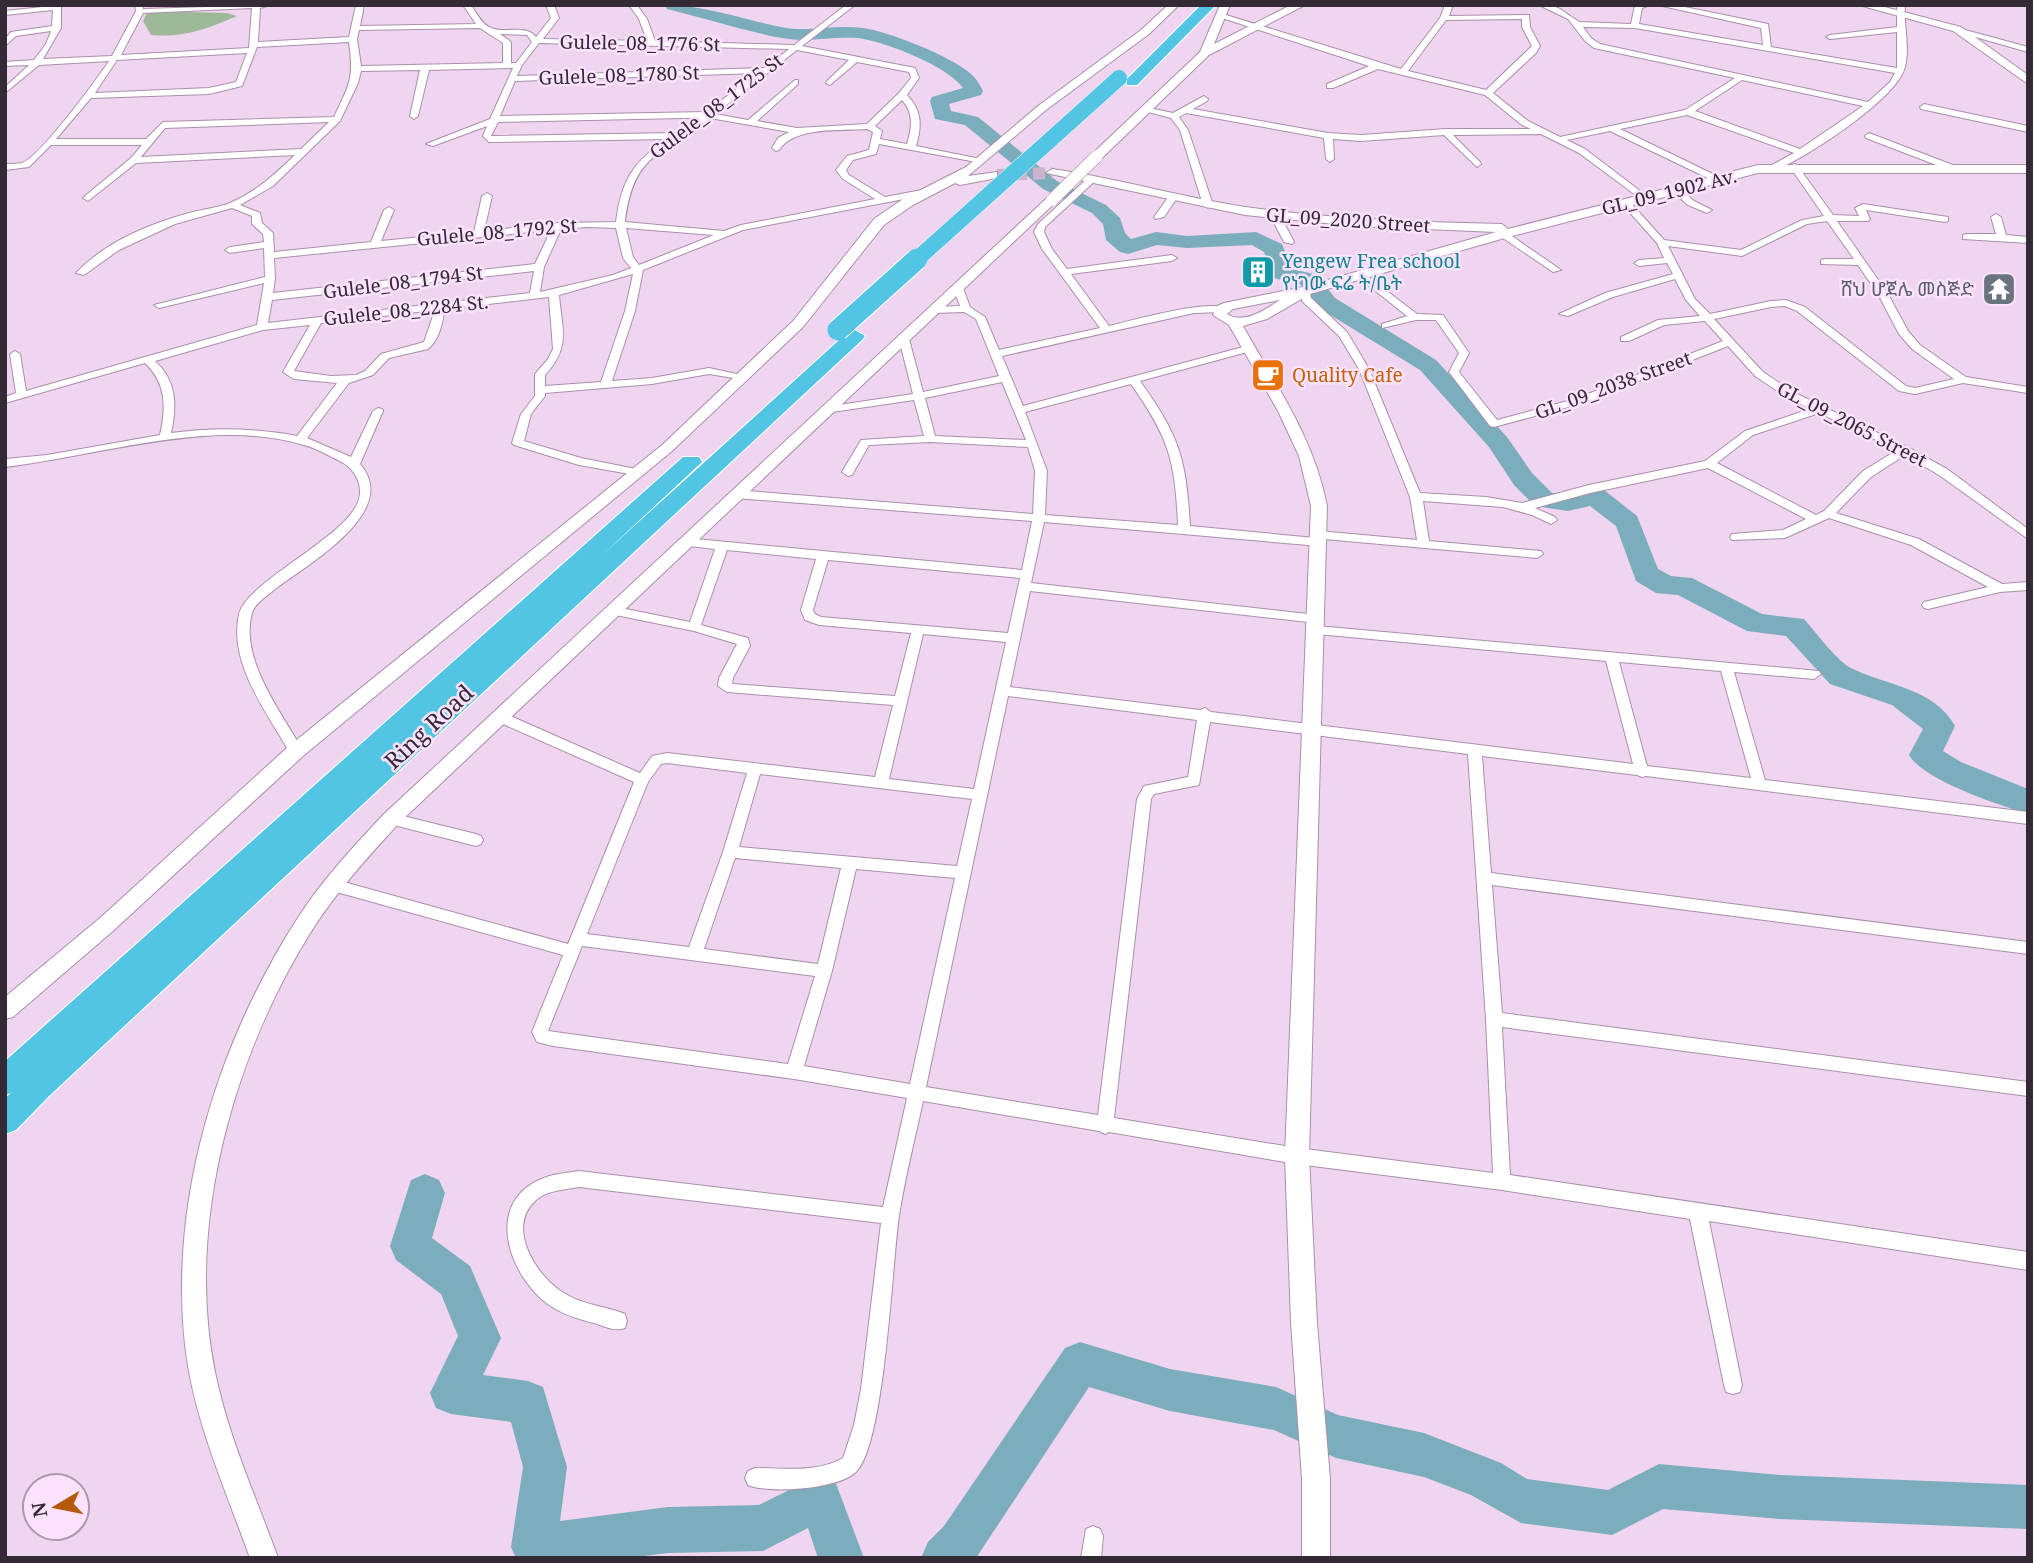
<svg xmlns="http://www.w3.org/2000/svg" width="2033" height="1563" font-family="'Noto Serif','Noto Sans Ethiopic',serif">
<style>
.green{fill:#9eb997}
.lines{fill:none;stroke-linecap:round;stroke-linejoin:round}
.river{fill:#7badbd;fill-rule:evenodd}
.secondary-tunnel{stroke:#cab3cb;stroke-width:12;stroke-dasharray:12 6;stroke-linecap:butt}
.street-casing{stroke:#a98faa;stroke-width:2}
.secondary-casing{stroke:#a98faa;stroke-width:2}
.highway-casing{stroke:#fff;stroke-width:2}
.street{fill:#fff;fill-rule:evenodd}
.secondary{fill:#fff;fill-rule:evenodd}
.highway{fill:#51c5e3;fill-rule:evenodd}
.secondary-bridge-casing{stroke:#a98faa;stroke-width:13;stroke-linecap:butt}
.highway-bridge-far1-casing{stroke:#fff;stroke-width:17;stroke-linecap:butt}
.highway-bridge-casing{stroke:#fff;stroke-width:23;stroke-linecap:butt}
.secondary-bridge{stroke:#fff;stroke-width:12}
.highway-bridge-far1{stroke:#51c5e3;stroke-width:16}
.highway-bridge{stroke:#51c5e3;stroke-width:21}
.labels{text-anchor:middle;stroke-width:5;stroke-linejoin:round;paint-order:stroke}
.far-street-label{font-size:19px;fill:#342a35;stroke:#fde2fe}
.far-culture-label{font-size:19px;fill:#0d838f;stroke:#fde2fe;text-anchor:start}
.far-worship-label{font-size:19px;fill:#5b616d;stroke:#fde2fe;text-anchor:end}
.far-food-label{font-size:19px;fill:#c56008;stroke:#fde2fe;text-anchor:start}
.street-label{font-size:23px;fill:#342a35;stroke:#fde2fe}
</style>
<rect width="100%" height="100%" fill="#f0d5f1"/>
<path class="green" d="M148 11 226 13 237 16C207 29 184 38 151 35L143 21Z"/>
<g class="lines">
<g class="river">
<path d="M665 5C705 5 741 19 781 27 809 33 834 24 862 28 888 31 951 56 971 74 976 78 980 85 983 91L981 95 949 104 951 111 978 117 1057 181 1106 205 1120 218 1125 233 1131 239 1156 232 1187 236 1256 232 1282 244 1292 269 1317 275 1335 298 1436 360 1507 437 1532 473 1552 493 1568 495 1595 488 1604 490 1637 516 1658 569 1671 576 1692 578 1762 614 1804 619C1816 632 1838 663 1853 669 1888 686 1934 688 1955 726L1943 751 1961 762 2028 789V814C1999 805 1923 780 1909 755L1923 729 1892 705 1830 684 1786 636 1747 631 1678 595 1656 593 1636 581 1616 526 1590 506 1568 511 1535 506 1514 485 1489 447 1420 370 1319 308 1301 285 1274 278 1264 252 1252 245 1187 248 1157 245 1128 254 1120 252 1106 240 1103 224 1092 213 1043 189 965 125 935 119 930 101 932 97 963 88C948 66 884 41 857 38 832 36 808 43 782 38 743 31 705 18 667 9Z"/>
<polygon points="425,1174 439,1180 445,1193 432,1238 470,1266 501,1338 483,1375 528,1381 543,1387 567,1467 560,1521 668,1507 759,1505 819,1475 835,1481 864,1558 818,1558 808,1528 763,1551 668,1553 628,1558 516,1558 511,1547 523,1467 511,1422 451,1414 436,1408 430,1393 458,1336 441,1294 396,1260 390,1246 411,1180"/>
<polygon points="1080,1342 1170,1369 1276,1387 1338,1415 1424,1433 1501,1463 1527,1479 1608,1490 1659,1464 1780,1475 2028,1485 2028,1529 1780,1519 1663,1509 1612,1535 1521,1523 1471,1495 1424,1477 1336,1458 1274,1430 1170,1411 1089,1387 976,1558 921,1558 928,1542 944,1526 1065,1348"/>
</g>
<polyline class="secondary-tunnel" points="997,175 1052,173"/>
<g class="street-casing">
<g id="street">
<path d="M61 5V28L43 59 112 56 136 11 135 5H143V9L271 5 260 8 258 42 349 37 356 5H364L360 26 476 24 463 5H471C476 12 481 23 489 27 503 35 525 23 536 37L551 18 546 5H554L559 18 543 39 647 41 639 19 629 5H637L647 19 655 41 794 45 846 5H855L802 46 915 68 919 78 907 95C922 110 922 126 916 146L986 160 982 163 879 144 876 154 853 160 846 170 849 175 885 197 927 189 932 192 930 194 743 230 643 270 635 311 612 381 652 378 709 368 746 376V380L709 374 652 384 545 393V396L531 414 524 441 581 458 641 470V476L579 465 514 445 512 443 521 414 535 396V374L548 359 553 349 549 297 445 309C442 323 440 339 428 349L389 358 373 375 349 383 307 438 351 457 373 411 378 408 382 409 383 411 360 464C402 512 306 565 274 590 267 596 255 603 252 613 239 659 282 713 303 751L296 756 291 755C268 713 228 665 239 614 246 584 335 542 355 508 367 489 356 468 338 460 327 455 316 448 304 445 214 417 98 456 5 467V459L47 455 160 435C166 408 167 384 145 363L5 403V397L16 393 10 354 15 351 20 354 26 391 257 325 264 283 159 308 154 305 265 277 264 248 230 253 225 250 230 247 264 242 263 234 252 224V216L232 208 175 224 119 250 84 275 76 273C105 242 149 224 189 213 202 209 218 208 230 203 256 192 275 174 295 155L136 163 88 201 83 198 85 196 131 158 142 145H51L29 167 5 170V164C10 164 17 164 22 163 40 157 97 79 109 61L39 65 5 93V87L29 65 5 66V62L34 60 46 44 51 31 16 36 5 46V39L11 32 52 26 53 10 5 15V11ZM252 8 249 48 121 55 143 13ZM480 28 503 43V63L361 66 357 39 359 30ZM500 34 527 35 532 42 516 63H511V42ZM349 42C354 79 350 83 334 117L163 122 146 139H56L91 98 209 94 242 86 257 47ZM539 43 789 49 765 68 517 76 522 65ZM797 50 849 60 827 81 826 83 830 85 857 62 909 72 911 78 899 93 867 124 797 128 757 121 798 84V80H795L748 120 715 114ZM247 53 236 82 209 88 95 93 117 60ZM513 68 490 119 426 144 433 146 487 126 483 136 489 142 668 139C633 161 621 181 616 222L558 223 484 231 492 196 487 193 482 196 474 232 381 241 394 210 389 207 384 210 371 242 274 252 273 233 262 223 260 213 240 205 273 186 340 121 358 83 361 71 420 70 410 116 414 119 418 116 429 70ZM758 73 706 112 500 116 515 81ZM902 100C914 113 912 128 907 144L880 139 882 131 875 126ZM683 118H700L677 133 491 136 498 122ZM710 118 789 132 778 138 772 148 776 151 779 150C795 126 841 131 867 129L873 132 869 150 847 156 836 170 843 179 875 199 741 225 724 231 625 222C633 153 662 155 710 118ZM329 122 301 149 141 157 165 128ZM588 227 616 228 623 258 631 268 613 275 540 292 544 267 561 229ZM626 228 714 235 639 265 633 257ZM551 230 535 264 273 293 275 279 274 258ZM534 271 530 293 268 323 272 300ZM633 274 625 311 601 382 545 386V375C571 347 562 330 559 295ZM435 310 424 342 381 354 365 371 356 375 331 376 294 371 321 323ZM310 325 283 372 294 379 337 383 297 436C255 428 214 427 171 433 177 406 177 381 155 361L263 330Z"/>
<path d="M1445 5H1453L1449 16 1529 15 1530 27 1540 46 1536 53 1493 93 1528 121 1560 137 1685 110 1735 78 1594 48 1585 41 1568 19 1539 5H1551L1560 9 1579 22 1631 24 1635 5H1650L1642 8 1639 24 1763 45 1761 28 1658 5H1675L1768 24 1771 47 1897 68V32L1830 39 1826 37 1830 35 1897 27V5H1905C1903 25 1911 50 1904 70 1893 101 1805 159 1775 170L1771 167 1772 165 1794 153 1687 115 1620 129 1721 178V182L1718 183 1610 131 1567 140 1585 149 1648 197V201L1645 202 1579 153 1541 134 1453 135 1480 162 1481 164 1477 167 1444 135 1361 141 1333 139 1334 159 1330 162 1326 159 1324 138 1186 113 1179 117 1188 130 1213 205 1208 208 1203 205 1180 130 1171 118 1141 110 1145 107 1173 113 1204 96 1208 99 1207 101 1193 109 1328 133 1361 135 1446 129H1531L1522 125 1485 95 1378 69 1333 88H1327V84L1369 66 1216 16 1223 14 1401 69 1440 18ZM1522 19V27L1532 46 1486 90 1408 71 1446 20ZM1583 27 1635 28 1895 73 1890 82 1868 102 1600 44 1591 38ZM1742 80 1863 106 1800 149 1695 111Z"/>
<polygon points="1954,27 2028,47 2028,52 1954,31"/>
<polygon points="1924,104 2028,126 2028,132 1921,109 1920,107"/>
<polygon points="1869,133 1958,167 1959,169 1952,171 1866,138 1865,136"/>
<path d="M1794 164 1797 165 1833 215 1859 216 1855 208 1863 204 1948 217V221L1945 222 1866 210 1870 219 1868 221H1837L1888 294 1908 331 1920 345 1966 377 2028 387V393L1963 383 1915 394 1899 391 1797 311 1785 306 1771 307 1714 319 1763 372 1793 392 1909 448 1947 469 2028 529V539L1939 475 1905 455 1871 477 1836 513 1919 539 2002 584 2028 582V590L2000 592 1928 609 1924 608 1922 605 1924 602 1988 587 1911 545 1829 518 1785 538 1732 540 1730 537 1732 534 1783 530 1806 519 1708 468 1590 493 1535 508 1555 517 1557 520 1551 524 1532 515 1503 507 1423 501 1429 541 1541 551 1543 554 1537 558 1324 539V545L1320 546 1044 522 1031 583 1317 615 1323 619 1317 623 1030 591 1010 687 1200 710 1205 708 1211 712 1633 764 1606 661 1317 634 1311 630 1317 626 1819 671 1821 674 1814 679 1734 672 1765 780 2028 812V824L1646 776 1642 777 1637 775 1482 756 1491 873 2028 942V954L1492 885 1502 1013 2028 1082V1096L1502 1027 1510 1175 2028 1252V1270L1709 1221 1742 1385 1740 1392 1733 1394 1726 1392 1724 1385 1690 1219 1502 1190 1297 1164 1109 1132 1105 1134 1099 1131 923 1101C915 1139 905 1177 899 1216 892 1263 885 1444 856 1472 839 1489 769 1494 748 1485L745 1478 748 1471 755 1468C784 1468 817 1473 843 1458L854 1425 861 1389 881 1223 579 1187C563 1190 546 1190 534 1202 506 1230 538 1278 564 1293 582 1305 605 1306 625 1314L627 1321 625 1328C615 1332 604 1326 594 1323 577 1319 559 1313 545 1302 509 1273 486 1206 537 1181 550 1174 565 1173 579 1171L883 1207 907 1098 794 1079 553 1046 537 1042 532 1032 563 955 333 891 328 889 326 885 328 881 333 879 568 944 634 782 494 720 492 716 499 711 640 773 652 756 667 753 875 777 893 705 727 692 718 686 719 678 737 644 694 631 611 614 605 610 611 606 690 622 715 549 681 545 679 542 685 538 1022 570 1032 521 735 498 729 494 735 490 1033 514 1035 471 1028 447 930 442 869 445 852 475 848 476 842 472 861 440 924 436 914 400 825 413 820 410 825 407 913 394 899 339 904 336 909 339 923 392 999 376 976 319 964 312 934 313 929 310 934 307 960 306 953 287 954 285H962L970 307 985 317 999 350 1100 328 1042 249 1034 232 1038 224 1089 177H1095V181L1045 227 1044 232 1052 249 1067 269 1172 255 1177 258 1172 261 1071 274 1109 326C1131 321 1211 298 1227 309L1222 312 1194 313 1002 356 1023 406 1243 347H1251V351L1140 381C1180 437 1186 458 1190 526L1315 538V532L1319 531 1417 540 1410 497 1359 369 1339 336 1302 301 1301 289H1309L1311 298 1347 332 1369 369 1420 493 1486 497 1522 503 1589 485 1705 461 1745 431 1810 409 1785 396 1755 376 1728 346 1583 403 1494 427 1490 426 1449 372 1459 353 1436 320H1416L1382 328V324L1407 316 1354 274 1362 272 1417 314 1443 315 1469 353 1459 372 1497 420 1575 399 1723 341 1705 321 1664 325 1629 341H1621V337L1658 320 1700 316 1686 300 1675 279 1613 297 1568 316 1559 314 1605 293 1673 274 1667 263 1639 266 1634 263 1639 260 1664 258 1657 243 1624 206V202H1630L1664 240 1741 250 1802 220 1824 216 1790 167ZM1827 221 1854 259H1824L1821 260V264L1858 265 1878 294 1899 334 1912 349 1954 379 1915 388 1906 386 1805 307 1786 300 1771 301 1710 314 1695 299 1668 246 1742 256 1807 224ZM1002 382 1026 440 935 436 925 398ZM1131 384C1169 438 1175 460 1178 525L1045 515 1047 471 1025 412ZM1819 413 1897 450 1863 471 1824 511 1816 515 1717 463 1753 435ZM727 550 816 559 801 610 805 620 819 625 911 633 895 696 732 684 733 678 750 646 748 638 701 625ZM828 560 1020 578 1008 633 821 617 815 614 813 610ZM923 634 1006 642 974 789 889 779ZM1619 662 1721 671 1751 778 1647 766ZM1008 696 1197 720 1188 777 1144 786 1137 799 1098 1115 926 1087ZM1210 722 1468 754 1486 1019 1493 1173 1297 1148 1114 1118 1151 799 1154 794 1199 785ZM667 763 747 773 723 852 689 947 587 934 648 782 661 764ZM760 774 972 799 957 866 739 847ZM735 858 841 868 818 964 704 949ZM856 869 955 878 910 1084 804 1066 832 971ZM582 946 815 976 788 1064 548 1031Z"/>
<polygon points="1674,189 1680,189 1694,201 1712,210 1707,213 1688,205 1674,193"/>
<polygon points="1172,195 1177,198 1164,217 1156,219 1154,217 1169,196"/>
<polygon points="1275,212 1280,215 1294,242 1292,244 1284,242 1270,215"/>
<polygon points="1996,214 2001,217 2006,235 2028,237 2028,243 1963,239 1963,235 1966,234 1996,234 1991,217"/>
<polygon points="1500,232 1506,232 1561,270 1553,272 1500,236"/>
<polygon points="391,813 476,834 481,836 483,840 481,844 476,846 386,823 384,819 386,815"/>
<polygon points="1093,1526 1100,1529 1103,1536 1101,1558 1081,1558 1086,1529"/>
</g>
</g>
<g class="secondary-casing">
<g id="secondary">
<polygon points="1168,5 1179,5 1149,34 1046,110 968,176 997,172 997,178 960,185 955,183 913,205 884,225 803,327 672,451 303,756 114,930 13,1017 5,1019 5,997 100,918 289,746 662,445 793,321 874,219 903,199 966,167 1038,106 1141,30"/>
<polygon points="1220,5 1230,5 1214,44 1291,5 1305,5 1209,55 1101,159 1093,159 1093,153 1200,52"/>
<polygon points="1859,5 1877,5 1961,27 2028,75 2028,84 1953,31"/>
<path d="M1758 165H2028V173H1758L1508 237 1310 294 1267 319 1243 326C1276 385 1314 438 1327 506L1309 1156 1317 1323 1330 1479V1558H1302V1479L1291 1323 1285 1156 1311 506 1299 456 1278 411 1229 325 1213 315 1217 306 1224 303 1303 287 1496 232 1355 226 1245 215 1046 173 1052 169 1072 172C1130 182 1187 198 1245 207 1330 219 1416 222 1502 224L1508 229ZM1280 300C1266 309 1244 325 1227 314L1233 309Z"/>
<path d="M1048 197 1058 200 398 824C368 857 338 890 314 927 234 1053 185 1223 215 1372 228 1436 256 1497 278 1558H250C225 1488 193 1418 185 1345 169 1196 219 1040 299 916 323 879 354 846 384 814Z"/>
</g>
</g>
<g class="highway-casing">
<g id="highway">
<polygon points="1201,5 1216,5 1137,85 1127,85 1127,79"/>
<polygon points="855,330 865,336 862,340 49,1096 16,1130 5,1134 5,1098 11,1093 5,1095 5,1061 683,457 699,457 702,462 600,557 848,332"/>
</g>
</g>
<use href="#street" class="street"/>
<use href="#secondary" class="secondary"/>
<use href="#highway" class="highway"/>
<g class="secondary-bridge-casing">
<polyline id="secondary-bridge" points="1052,200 1097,156"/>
</g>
<g class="highway-bridge-far1-casing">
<polyline id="highway-bridge-far1" points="915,261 1119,78"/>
</g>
<g class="highway-bridge-casing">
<polyline id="highway-bridge" points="838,330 917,259"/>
</g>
<use href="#secondary-bridge" class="secondary-bridge"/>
<use href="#highway-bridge-far1" class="highway-bridge-far1"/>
<use href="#highway-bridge" class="highway-bridge"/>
</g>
<defs>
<g id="building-square" transform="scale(1.75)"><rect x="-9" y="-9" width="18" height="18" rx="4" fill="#0f9aa8" stroke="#fde2fe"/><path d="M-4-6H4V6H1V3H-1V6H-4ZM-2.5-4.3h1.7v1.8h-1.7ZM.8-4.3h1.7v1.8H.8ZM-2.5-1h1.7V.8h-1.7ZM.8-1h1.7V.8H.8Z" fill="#fff"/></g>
<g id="temple-square" transform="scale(1.75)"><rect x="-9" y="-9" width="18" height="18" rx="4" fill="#6b7280" stroke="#fde2fe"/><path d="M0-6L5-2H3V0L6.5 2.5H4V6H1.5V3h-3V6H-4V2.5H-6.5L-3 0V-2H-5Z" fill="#fff"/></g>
<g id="cafe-square" transform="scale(1.75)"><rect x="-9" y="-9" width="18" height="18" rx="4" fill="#e8710a" stroke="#fde2fe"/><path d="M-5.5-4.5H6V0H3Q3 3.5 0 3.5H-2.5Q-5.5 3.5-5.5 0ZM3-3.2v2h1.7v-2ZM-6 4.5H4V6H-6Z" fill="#fff"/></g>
</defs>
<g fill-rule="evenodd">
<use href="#building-square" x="1258" y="272"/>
<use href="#temple-square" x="1999" y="289"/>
<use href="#cafe-square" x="1268" y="375"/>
</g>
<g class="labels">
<g class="far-street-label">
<text transform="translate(640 43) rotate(1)" y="7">Gulele_08_1776 St</text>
<text transform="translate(619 75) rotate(-2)" y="7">Gulele_08_1780 St</text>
<text transform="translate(716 106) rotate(-37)" y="7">Gulele_08_1725 St</text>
<text transform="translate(1669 192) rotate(-14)" y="7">GL_09_1902 Av.</text>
<text transform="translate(1348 220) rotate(4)" y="7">GL_09_2020 Street</text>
<text transform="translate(497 232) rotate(-5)" y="7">Gulele_08_1792 St</text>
<text transform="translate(403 282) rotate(-7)" y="7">Gulele_08_1794 St</text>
<text transform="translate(406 310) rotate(-6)" y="7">Gulele_08_2284 St.</text>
<text transform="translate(1613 385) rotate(-20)" y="7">GL_09_2038 Street</text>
<text transform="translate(1852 424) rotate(27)" y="7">GL_09_2065 Street</text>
</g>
<g class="far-culture-label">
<text x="1282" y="268">Yengew Frea school<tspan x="1282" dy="22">የነገው ፍሬ ት/ቤት</tspan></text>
</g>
<g class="far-worship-label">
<text x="1974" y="296">ሸህ ሆጀሌ መስጅድ</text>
</g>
<g class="far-food-label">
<text x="1292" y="382">Quality Cafe</text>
</g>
<g class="street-label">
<text transform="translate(429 727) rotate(-43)" y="8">Ring Road</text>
</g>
</g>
<rect width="2033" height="1563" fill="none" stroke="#342a35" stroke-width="14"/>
<g transform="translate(56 1507) rotate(260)"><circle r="33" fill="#fde2fe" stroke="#ad98ae" stroke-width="2"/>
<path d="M0-5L12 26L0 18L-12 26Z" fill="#b65907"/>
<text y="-10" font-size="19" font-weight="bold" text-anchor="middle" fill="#342a35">N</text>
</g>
</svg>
